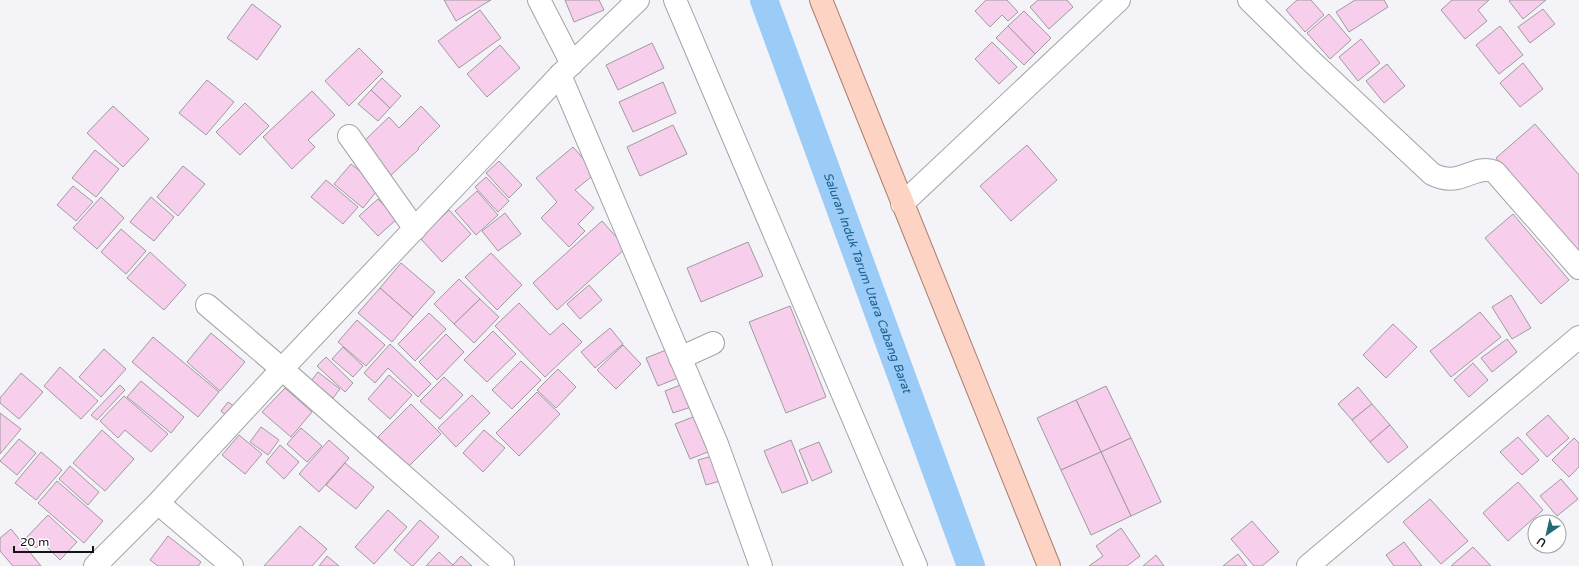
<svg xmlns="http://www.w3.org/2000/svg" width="1579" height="566" font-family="'Varela Round',sans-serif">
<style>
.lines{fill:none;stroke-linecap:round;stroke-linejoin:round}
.canal{stroke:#9bccf7;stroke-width:28}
.building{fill:#f7ceec;stroke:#a09b9e}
.street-casing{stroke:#a4a4a9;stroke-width:24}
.primary-casing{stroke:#aa7d6d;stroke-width:24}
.street{stroke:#fff;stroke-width:22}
.primary{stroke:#fdd3c4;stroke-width:22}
.labels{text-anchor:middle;stroke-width:3;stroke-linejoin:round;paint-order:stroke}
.water-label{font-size:12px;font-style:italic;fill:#185c8e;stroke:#fff}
</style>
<rect width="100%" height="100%" fill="#f3f3f8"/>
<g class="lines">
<path class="canal" id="s1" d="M764 0 971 566"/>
</g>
<g class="building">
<polygon points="444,0 491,0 456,21"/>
<polygon points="565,0 599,0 604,10 574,22"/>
<polygon points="986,0 1007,0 1018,12 1008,21 1002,15 990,27 975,11"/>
<polygon points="1038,0 1067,0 1073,7 1049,29 1030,7"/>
<polygon points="1297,0 1311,0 1324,15 1305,32 1286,10"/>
<polygon points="1355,0 1384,0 1388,7 1349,32 1336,12"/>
<polygon points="1452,0 1489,0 1478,10 1487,21 1465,39 1441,10"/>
<polygon points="1510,0 1546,0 1523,19 1509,1"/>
<polygon points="252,4 281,26 257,60 227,38"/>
<polygon points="1543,9 1555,24 1530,43 1518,27"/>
<polygon points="480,10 501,38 459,68 438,41"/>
<polygon points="1024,11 1051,38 1035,54 1008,26"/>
<polygon points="1329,14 1351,40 1330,59 1307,33"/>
<polygon points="1008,26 1035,54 1024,65 996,38"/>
<polygon points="1500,26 1523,55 1499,74 1476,45"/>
<polygon points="1361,39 1380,63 1358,81 1339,57"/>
<polygon points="992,42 1017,67 999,84 975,59"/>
<polygon points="652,43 664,68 618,90 606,65"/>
<polygon points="500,45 520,68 487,97 467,74"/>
<polygon points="359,48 383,72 349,106 325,81"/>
<polygon points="1523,63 1543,89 1520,107 1500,83"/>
<polygon points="1387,64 1405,86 1384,103 1366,81"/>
<polygon points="382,78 401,96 390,108 371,90"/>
<polygon points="207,80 234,102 206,135 179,113"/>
<polygon points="663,82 676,113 633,132 619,102"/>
<polygon points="371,90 390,108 378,121 358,104"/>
<polygon points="312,91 335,115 308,140 315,147 292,169 263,137"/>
<polygon points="245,103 269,126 240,155 216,132"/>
<polygon points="113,106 149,139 123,167 87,133"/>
<polygon points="421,106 440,126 418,148 419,149 389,177 359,146 389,117 399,128"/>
<polygon points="1535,124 1579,175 1579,255 1496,158"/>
<polygon points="673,125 687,154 640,176 627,147"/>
<polygon points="1027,145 1057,180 1011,221 980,186"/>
<polygon points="573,147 596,173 575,190 594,208 578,224 585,231 569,247 541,218 557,202 536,178"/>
<polygon points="95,150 119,169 96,197 72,178"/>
<polygon points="499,161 522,185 509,198 486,173"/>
<polygon points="351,164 380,187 363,208 334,184"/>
<polygon points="183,166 205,184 178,216 157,197"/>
<polygon points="486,177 509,201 498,212 475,187"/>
<polygon points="326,180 358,207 343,224 311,197"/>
<polygon points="73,186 93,202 76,221 57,205"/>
<polygon points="477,191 498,215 476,235 455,211"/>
<polygon points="101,197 124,218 97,249 73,228"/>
<polygon points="151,197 174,217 154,241 130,222"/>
<polygon points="378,199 397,219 378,236 359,216"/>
<polygon points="449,210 471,234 442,262 420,238"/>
<polygon points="505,213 521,234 498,251 482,231"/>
<polygon points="1513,214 1569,280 1541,304 1485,238"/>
<polygon points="602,221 626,248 557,310 533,283"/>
<polygon points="121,229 146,251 126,274 101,252"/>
<polygon points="748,242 763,276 701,302 687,268"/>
<polygon points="150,252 186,285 164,310 127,278"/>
<polygon points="491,253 522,285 497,310 465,277"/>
<polygon points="401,263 435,292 413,317 380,288"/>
<polygon points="459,279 480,299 454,324 434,304"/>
<polygon points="589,285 602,300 580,319 567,304"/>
<polygon points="380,288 413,317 392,342 358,313"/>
<polygon points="1511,295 1531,328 1512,339 1492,307"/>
<polygon points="480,299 499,317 474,343 454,324"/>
<polygon points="519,303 550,335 563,323 582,342 545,377 495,326"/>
<polygon points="790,306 826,397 786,413 749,322"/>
<polygon points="1480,312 1501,337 1451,377 1430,351"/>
<polygon points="429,313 446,329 415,361 398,344"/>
<polygon points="357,320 385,345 366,366 338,342"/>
<polygon points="1393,324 1417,347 1386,378 1363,355"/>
<polygon points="610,328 623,344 595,368 581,352"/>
<polygon points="493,331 516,354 487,382 464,360"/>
<polygon points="211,333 245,362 220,391 187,362"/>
<polygon points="446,334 464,352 437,380 419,362"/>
<polygon points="153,337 219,392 198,417 132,362"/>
<polygon points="1507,339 1517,352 1492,372 1481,358"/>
<polygon points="390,344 431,384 418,397 388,368 375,383 364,373"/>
<polygon points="623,345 641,364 616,389 597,370"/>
<polygon points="343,347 363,366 353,377 332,359"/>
<polygon points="671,348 683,376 658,386 646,358"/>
<polygon points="104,349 126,369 101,397 79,377"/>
<polygon points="326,357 353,383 345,392 317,366"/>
<polygon points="521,361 541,380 512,409 492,390"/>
<polygon points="1473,363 1488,380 1469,397 1454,380"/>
<polygon points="60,367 98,401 81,419 44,386"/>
<polygon points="558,369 576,387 556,408 537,390"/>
<polygon points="318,372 340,389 333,398 311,381"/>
<polygon points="21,373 43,392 19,419 0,403 0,398"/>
<polygon points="389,375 412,395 390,419 368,399"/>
<polygon points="444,377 463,395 440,419 420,401"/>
<polygon points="141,381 184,417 171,433 127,397"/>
<polygon points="683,384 691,407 673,413 665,391"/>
<polygon points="120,385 125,390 97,420 91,415"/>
<polygon points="1106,386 1131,438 1101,452 1076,400"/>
<polygon points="1358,387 1372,404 1352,420 1338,404"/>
<polygon points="285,388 312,412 291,437 262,412"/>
<polygon points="537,392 560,414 519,456 496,433"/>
<polygon points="472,395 490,413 456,447 438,428"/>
<polygon points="124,396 168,434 151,452 125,430 118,438 100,421"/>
<polygon points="1076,400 1101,452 1061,470 1037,418"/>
<polygon points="228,402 238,409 230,419 221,411"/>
<polygon points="411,404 441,434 408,467 378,437"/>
<polygon points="1372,404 1390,425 1370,442 1352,420"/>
<polygon points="0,413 21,429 0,454"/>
<polygon points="698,415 713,450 690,459 675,424"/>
<polygon points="1548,415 1569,438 1547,457 1526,434"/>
<polygon points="1390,425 1408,447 1388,463 1370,442"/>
<polygon points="261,427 279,440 268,455 250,442"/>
<polygon points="301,428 322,446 307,462 287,444"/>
<polygon points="102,430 134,459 105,491 73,463"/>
<polygon points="484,430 505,448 483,472 463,453"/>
<polygon points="239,435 262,454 245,474 222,455"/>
<polygon points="1518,437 1539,460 1522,475 1500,452"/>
<polygon points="1131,438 1161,502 1131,516 1101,452"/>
<polygon points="1574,438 1579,443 1579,467 1569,477 1552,460"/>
<polygon points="19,439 36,453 17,475 0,461"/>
<polygon points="329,440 349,458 319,492 299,474"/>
<polygon points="791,440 808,483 782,493 764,451"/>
<polygon points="819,442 832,472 812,481 799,450"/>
<polygon points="280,445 299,462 284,479 266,462"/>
<polygon points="41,452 62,470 36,500 15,483"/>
<polygon points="1101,452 1131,516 1091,535 1061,470"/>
<polygon points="712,456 720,481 706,485 698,460"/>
<polygon points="345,463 374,487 356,509 326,485"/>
<polygon points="70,466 99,492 88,505 59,479"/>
<polygon points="1561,479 1578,499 1557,516 1540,496"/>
<polygon points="57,481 103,521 84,543 38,503"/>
<polygon points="1518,482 1543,510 1508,541 1483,513"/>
<polygon points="1430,499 1468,541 1441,564 1403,522"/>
<polygon points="388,510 407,527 374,564 355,547"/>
<polygon points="48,515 77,542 60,560 42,542 36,548 26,538"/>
<polygon points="420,520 439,537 413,566 412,566 394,550"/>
<polygon points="1252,521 1279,552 1262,566 1254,566 1231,539"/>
<polygon points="300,526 327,549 312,566 264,566"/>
<polygon points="1121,528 1140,556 1127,566 1089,566 1103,556 1096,546"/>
<polygon points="11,529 41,566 13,566 0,551 0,538"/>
<polygon points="168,536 201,562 198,566 158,566 150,560"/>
<polygon points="1404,542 1422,566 1394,566 1386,555"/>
<polygon points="1473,547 1491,566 1451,566"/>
<polygon points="439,552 453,565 461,556 472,566 426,566"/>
<polygon points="1238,554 1247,566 1223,566"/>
<polygon points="1156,555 1164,566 1143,566"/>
<polygon points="327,556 339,566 319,566"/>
</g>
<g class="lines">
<g class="street-casing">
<g id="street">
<polyline points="539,0 572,64"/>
<polyline points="675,0 916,566"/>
<path d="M1249 0 1310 60 1432 174C1440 178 1448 180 1457 178 1470 175 1482 166 1495 172L1579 268"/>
<polyline points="560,75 717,444 761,566"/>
<polyline points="349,136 415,229"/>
<polyline points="902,204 1119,0"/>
<polyline points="207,305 282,369 503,563"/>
<polyline points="680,358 713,343"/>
<polyline points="158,503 232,566"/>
<polyline points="95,566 158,503 282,369 560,75 638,0"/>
<polyline points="1308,566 1579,337"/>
</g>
</g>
<g class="primary-casing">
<polyline id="primary" points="821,0 1049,566"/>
</g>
<use href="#street" class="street"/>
<use href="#primary" class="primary"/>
</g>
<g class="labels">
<g class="water-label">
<text dy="4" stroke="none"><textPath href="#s1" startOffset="301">Saluran Induk Tarum Utara Cabang Barat</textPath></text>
</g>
</g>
<g transform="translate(1547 534) rotate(214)"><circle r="19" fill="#ffffff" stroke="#a1a1a1"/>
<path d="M0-3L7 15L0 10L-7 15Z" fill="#206c72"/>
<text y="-6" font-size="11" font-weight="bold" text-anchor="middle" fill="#141415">U</text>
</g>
<path d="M14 546v6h79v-6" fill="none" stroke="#141415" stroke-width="2"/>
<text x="20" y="546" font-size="12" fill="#141415" stroke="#ffffff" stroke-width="3" paint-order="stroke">20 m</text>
</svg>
